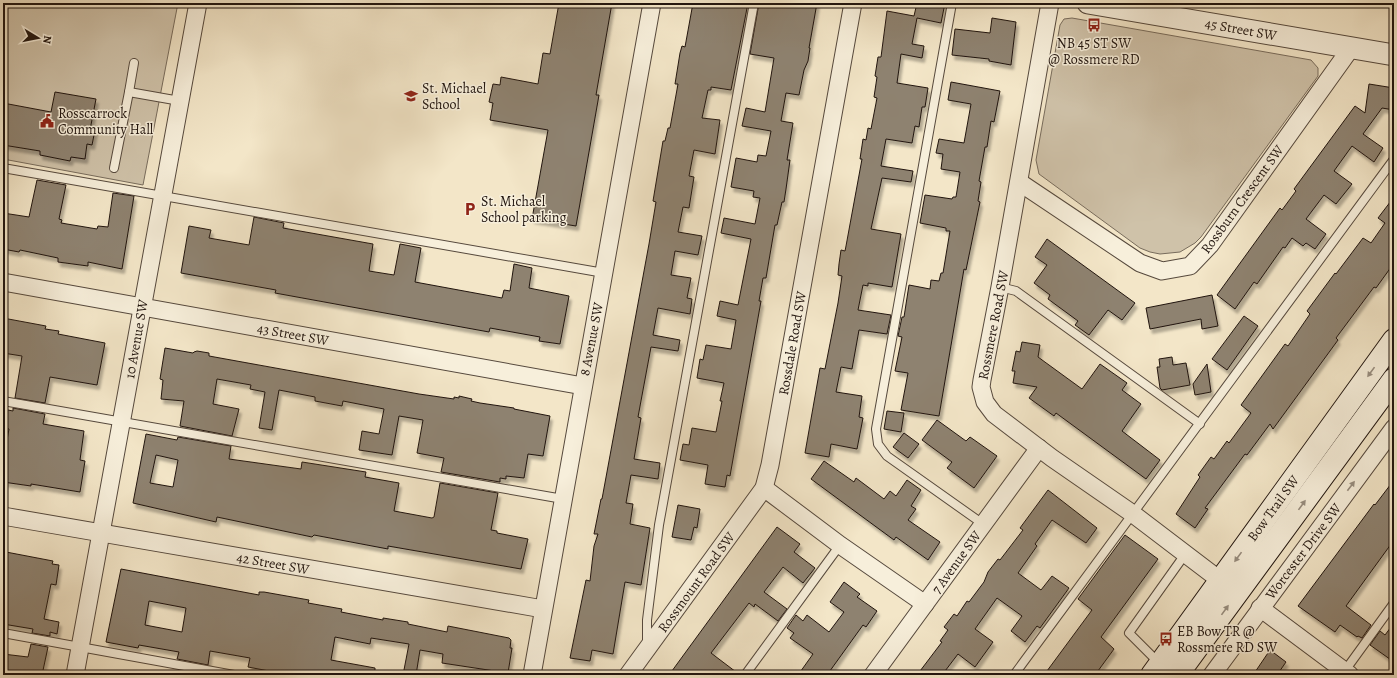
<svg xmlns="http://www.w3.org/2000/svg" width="1397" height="678" font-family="Alegreya,serif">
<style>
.green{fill:#cfc2a9;stroke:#786c5c}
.building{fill:#8e826f;stroke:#21150f;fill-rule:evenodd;filter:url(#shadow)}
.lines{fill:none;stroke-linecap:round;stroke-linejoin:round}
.service-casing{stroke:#56493d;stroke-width:10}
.minor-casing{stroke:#56493d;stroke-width:19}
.tertiary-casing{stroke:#56493d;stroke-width:23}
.secondary-casing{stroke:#21150f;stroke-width:24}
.service{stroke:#f7efdb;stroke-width:8}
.minor{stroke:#f7efdb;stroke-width:17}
.tertiary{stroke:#f7efdb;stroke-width:21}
.secondary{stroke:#f7efdb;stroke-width:22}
.oneway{fill:#978d7f}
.labels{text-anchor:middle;stroke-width:3;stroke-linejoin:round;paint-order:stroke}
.street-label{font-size:14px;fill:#21150f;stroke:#f7efdb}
.poi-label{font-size:14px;fill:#21150f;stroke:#f7efdb;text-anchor:start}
</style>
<defs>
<filter id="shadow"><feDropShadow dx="2.5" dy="4.5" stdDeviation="1" flood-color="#0004"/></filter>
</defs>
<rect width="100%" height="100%" fill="#f3e6c8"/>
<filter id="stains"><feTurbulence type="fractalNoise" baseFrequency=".005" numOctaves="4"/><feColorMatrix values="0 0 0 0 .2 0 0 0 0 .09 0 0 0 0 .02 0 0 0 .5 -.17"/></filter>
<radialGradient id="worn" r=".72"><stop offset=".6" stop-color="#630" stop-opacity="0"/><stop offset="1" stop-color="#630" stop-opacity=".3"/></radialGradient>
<g class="green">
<polygon points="3,3 178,3 143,185 3,159"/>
<polygon points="1072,18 1311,60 1318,68 1318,76 1201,237 1195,243 1180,252 1160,254 1150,252 1140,248 1039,174 1036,160 1060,25 1064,19"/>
</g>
<g class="building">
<polygon points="559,3 612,3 596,95 599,95 576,226 532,219 548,130 490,120 493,103 489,102 493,84 500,85 501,77 538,84 543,53 550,54"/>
<polygon points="693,3 748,3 731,90 711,87 711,90 708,90 702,118 720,120 715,154 694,150 689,176 694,177 689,208 683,207 678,232 702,236 698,255 675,251 671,275 691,278 687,298 692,299 690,314 658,308 653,335 680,340 678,351 651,347 638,417 641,418 634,459 660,463 658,479 631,475 626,503 633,504 630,524 650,528 641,585 625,582 613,654 592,650 590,661 570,658 586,580 590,581 594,546 598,534 594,534 601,499 602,499 649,244 656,202 653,201 663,141 665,141 668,128 670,128 678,84 675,84 680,53 682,46 685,47"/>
<polygon points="759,3 817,3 809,48 810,48 808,61 804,70 799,95 786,93 781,121 793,123 787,160 790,160 786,189 784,202 782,202 777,225 775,225 766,278 763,278 759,301 761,301 730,476 727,475 725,487 705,484 708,465 680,460 683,444 689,445 692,428 716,432 722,401 720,401 724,383 697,378 700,359 703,360 706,345 731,349 736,320 717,316 720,301 738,305 751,239 721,233 724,218 755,224 760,198 753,197 754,191 731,187 736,158 757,162 758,155 766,156 771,131 742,126 746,108 765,112 774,58 750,54"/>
<polygon points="917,3 945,3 941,23 917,18 912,44 924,46 922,58 901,54 897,83 928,88 925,107 922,107 919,127 915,126 912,143 886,139 881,166 913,171 911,182 882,178 871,229 901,234 892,287 868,283 868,286 863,285 858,310 891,315 887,334 859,330 852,369 841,367 836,392 862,396 859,417 863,418 857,449 831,444 829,457 805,453 820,368 825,369 838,303 842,276 838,275 839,264 841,250 845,251 846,246 862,159 860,159 863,139 866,140 868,128 871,129 877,98 874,97 877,77 875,76 878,57 881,57 887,11 914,16"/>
<polygon points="992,18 1016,22 1011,65 989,61 989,59 952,55 955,29 990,33"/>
<polygon points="951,82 1000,91 994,122 991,121 987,147 985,147 979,181 981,182 978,201 980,202 966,270 964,269 939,416 901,410 908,373 895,371 902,337 898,336 902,317 904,317 909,285 930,289 931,280 939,281 941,273 943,273 950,231 946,231 946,228 920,223 925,195 952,199 953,197 956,197 960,172 941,169 943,154 936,153 939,139 964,143 971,104 948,100"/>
<polygon points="1369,84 1394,88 1394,110 1382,108 1363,134 1383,148 1374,162 1352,146 1334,171 1352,184 1336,204 1324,195 1306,219 1326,234 1315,249 1306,243 1303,246 1292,238 1285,248 1283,247 1257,284 1254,282 1235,309 1217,295 1280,208 1282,210 1296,191 1294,189 1355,106 1365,113"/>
<polygon points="55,92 96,99 90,130 95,130 92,145 87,144 85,159 71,157 70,161 40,155 40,151 3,145 3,103 51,112"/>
<polygon points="37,180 66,185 59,219 62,220 61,223 97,229 98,226 108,227 113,193 134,196 122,269 88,262 88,266 58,262 58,258 20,250 19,252 3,249 3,213 29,217"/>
<polygon points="1394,197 1394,263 1376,288 1374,287 1336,338 1338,340 1273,429 1270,424 1247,455 1245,454 1205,508 1208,509 1195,528 1176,514 1200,477 1198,475 1211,457 1214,459 1227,441 1229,443 1251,413 1241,405 1285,344 1288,346 1310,314 1307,311 1335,273 1336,274 1363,238 1371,243 1385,223 1378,218"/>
<polygon points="254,217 284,223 283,228 373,244 369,271 394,275 400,244 421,248 415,282 502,298 504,290 510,291 514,264 532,268 529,288 569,296 560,344 539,341 540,337 490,328 489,332 275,293 276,290 181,273 189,226 211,230 209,238 249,245"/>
<polygon points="1047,239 1135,303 1122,320 1108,310 1089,335 1075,325 1078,321 1048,299 1050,295 1034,283 1047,265 1035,257"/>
<polygon points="1212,295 1218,326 1202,329 1201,319 1150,329 1146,308"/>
<polygon points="1244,316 1258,326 1227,370 1212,359"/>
<polygon points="3,318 46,326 45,329 59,331 58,334 105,343 97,385 50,377 45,403 15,398 22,356 3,353"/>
<polygon points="1022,342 1040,345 1038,357 1082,389 1100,364 1127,383 1122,390 1141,404 1122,431 1160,460 1146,479 1056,413 1054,416 1029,398 1037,387 1013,383 1015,371 1012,371 1016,351 1020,352"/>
<polygon points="165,348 193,353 194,352 197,351 209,353 209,356 419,394 454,399 454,397 459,398 459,396 472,399 471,401 480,403 514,408 514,409 550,416 543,456 528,454 524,478 506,476 506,479 500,478 500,482 441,472 444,458 417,453 423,420 399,416 392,455 359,450 362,431 379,434 384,409 343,401 342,406 315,401 315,397 279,390 272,430 259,428 265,392 250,389 251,385 217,379 213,404 239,409 232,436 180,426 184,401 161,399 163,380 160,379"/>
<polygon points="1172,357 1173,365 1186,363 1190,385 1162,390 1160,388 1157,367 1160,367 1159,359"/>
<polygon points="1207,364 1211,392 1195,395 1193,384"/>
<polygon points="13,408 45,414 43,424 84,431 80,460 85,461 80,492 31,484 31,486 3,482 3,462 9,429 3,427 3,409 13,411"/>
<polygon points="887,411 904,413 901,432 884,429"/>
<polygon points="937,420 966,441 970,437 997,456 974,488 947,468 952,462 922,440"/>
<polygon points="904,433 919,444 908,458 893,447"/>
<path d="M146 434 177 440 178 437 231 446 229 459 301 469 302 462 366 472 365 477 399 483 394 511 432 518 434 517 440 483 498 493 491 530 497 531V533L528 539 521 569 388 546V549L314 535 312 537 217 517 216 522 133 503ZM156 455 178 460 173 487 150 483Z"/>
<polygon points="824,461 854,482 856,478 884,499 890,491 896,496 907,480 921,490 911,506 916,509 908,520 940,542 928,560 896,537 894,540 811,479"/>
<polygon points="1394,480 1394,540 1346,606 1371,625 1362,638 1358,636 1357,637 1340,625 1335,632 1298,606 1374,504 1375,505"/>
<polygon points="1048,490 1097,528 1086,543 1052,520 1035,544 1037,546 1018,573 1041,590 1052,576 1069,588 1040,628 1037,626 1025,642 1011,631 1022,616 997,598 975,629 993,642 975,667 958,654 942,675 917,675 942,642 940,641 948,630 944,627 954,614 957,616 967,601 969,602 984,582 988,572 998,559 1000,560 1023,530 1020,528"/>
<polygon points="678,505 700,509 697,528 694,527 691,540 672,537"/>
<polygon points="777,527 800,544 794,552 815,568 803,583 783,567 764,592 787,609 778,621 755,604 754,607 749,603 711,653 740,675 669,675"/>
<polygon points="1125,535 1158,559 1101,637 1114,649 1095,675 1044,675 1092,610 1078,599"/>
<polygon points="6,552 53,561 52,564 59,565 56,585 51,584 44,619 59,622 57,634 50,632 50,636 32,633 33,629 3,624 3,560"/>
<path d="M121 569 259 595V592H264L309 600 308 603 342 609 341 612 383 620V618L408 622V624L447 632 448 626 509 638 511 640 510 648H512L508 673 442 663 443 654 420 650 416 675H403L409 644 371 638 370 644 335 637 331 660 375 668V675H290L248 667 250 658 210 651 208 665 177 659 179 652 139 645 138 648 106 642ZM149 601 186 608 182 632 145 625Z"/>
<polygon points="844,582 860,594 857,597 877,611 866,627 863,625 827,675 798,675 813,654 790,638 794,633 787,628 796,615 803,621 807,615 829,632 844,612 830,602"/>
<polygon points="1394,623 1394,662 1370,645 1380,631 1385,635"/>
<polygon points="31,644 48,647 42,675 22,675 3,672 3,654 28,657"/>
<polygon points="1270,650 1286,662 1277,675 1253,675"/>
</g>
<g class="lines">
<g class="service-casing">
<g id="service">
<polyline points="952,3 876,429 878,444 887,456 983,524"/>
<polyline points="129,92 134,63"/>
<polyline points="3,168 604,273"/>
<polyline points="114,168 129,92 180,101"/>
<polyline points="1000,287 1016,291 1200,424"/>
<polyline points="3,401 563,499"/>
<polyline points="3,633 234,675"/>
<polyline points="647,645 647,620 659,525 754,3"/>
<polyline points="1159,663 1129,633 1186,553"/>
<polyline points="1344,672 1394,603"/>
<polyline points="745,675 840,545"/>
<polyline points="1014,675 1394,159"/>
</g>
</g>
<g class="minor-casing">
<g id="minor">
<polyline points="1050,3 1000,287 982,380 981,387 985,402 994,414 1052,458 1133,514 1221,581"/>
<polyline points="1019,182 1140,263 1162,271 1190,266 1210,245 1351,48"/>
<polyline points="3,282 583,386"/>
<polyline points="764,488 840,545 925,604"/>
<polyline points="3,516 543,609"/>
<polyline points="1260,608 1350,675"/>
<polyline points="75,675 198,3"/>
<polyline points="532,675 652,3"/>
<polyline points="628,675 764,488 770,465 853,3"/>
<polyline points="873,675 1039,448"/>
<polyline points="1212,675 1394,428"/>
</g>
</g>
<g class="tertiary-casing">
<polyline id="tertiary" points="1088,3 1394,55"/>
</g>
<g class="secondary-casing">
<g id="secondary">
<polyline points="1152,675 1394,340"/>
<polyline points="1177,675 1394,379"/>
</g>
</g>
<use href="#service" class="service"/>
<use href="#minor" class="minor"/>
<use href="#tertiary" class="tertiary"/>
<use href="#secondary" class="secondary"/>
</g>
<defs><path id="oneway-solid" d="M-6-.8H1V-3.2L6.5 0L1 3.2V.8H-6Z"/></defs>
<g class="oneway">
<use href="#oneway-solid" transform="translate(1371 372) rotate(126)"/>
<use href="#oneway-solid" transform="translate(1351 486) rotate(-53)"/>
<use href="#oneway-solid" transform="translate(1302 505) rotate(-54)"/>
<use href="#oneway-solid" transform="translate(1238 557) rotate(126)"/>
<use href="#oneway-solid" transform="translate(1225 610) rotate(-54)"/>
</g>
<defs>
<g id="bus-bare" transform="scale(1.08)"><path d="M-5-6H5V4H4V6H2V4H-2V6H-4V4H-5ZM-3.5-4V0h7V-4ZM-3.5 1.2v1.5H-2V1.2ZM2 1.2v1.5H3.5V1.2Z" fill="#8f2418" stroke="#f7efdb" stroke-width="2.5" paint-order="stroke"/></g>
<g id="school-bare" transform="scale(1.08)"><path d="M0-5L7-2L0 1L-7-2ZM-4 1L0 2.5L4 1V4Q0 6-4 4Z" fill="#8f2418" stroke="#f7efdb" stroke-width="2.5" paint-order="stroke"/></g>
<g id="civic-bare" transform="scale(1.08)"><path d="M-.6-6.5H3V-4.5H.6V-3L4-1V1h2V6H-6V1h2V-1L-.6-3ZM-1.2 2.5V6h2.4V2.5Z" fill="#8f2418" stroke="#f7efdb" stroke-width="2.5" paint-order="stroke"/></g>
<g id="parking-bare" transform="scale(1.08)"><path d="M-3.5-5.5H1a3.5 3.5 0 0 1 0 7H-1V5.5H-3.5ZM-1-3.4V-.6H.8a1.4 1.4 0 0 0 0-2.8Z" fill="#8f2418" stroke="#f7efdb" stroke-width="2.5" paint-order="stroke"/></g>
</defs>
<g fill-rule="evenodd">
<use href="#bus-bare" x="1094" y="25"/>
<use href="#school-bare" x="411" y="96"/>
<use href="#civic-bare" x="47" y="121"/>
<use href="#parking-bare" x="470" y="209"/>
<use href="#bus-bare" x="1166" y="639"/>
</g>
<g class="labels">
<g class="street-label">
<text transform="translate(1241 29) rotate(10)" y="5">45 Street SW</text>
<text transform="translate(1242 199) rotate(-54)" y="5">Rossburn Crescent SW</text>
<text transform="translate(993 325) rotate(-79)" y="5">Rossmere Road SW</text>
<text transform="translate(293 334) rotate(10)" y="5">43 Street SW</text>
<text transform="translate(136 339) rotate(-80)" y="5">10 Avenue SW</text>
<text transform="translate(591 339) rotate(-79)" y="5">8 Avenue SW</text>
<text transform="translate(792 343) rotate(-80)" y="5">Rossdale Road SW</text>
<text transform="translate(1273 508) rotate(-54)" y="5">Bow Trail SW</text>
<text transform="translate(1303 551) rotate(-53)" y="5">Worcester Drive SW</text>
<text transform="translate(956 562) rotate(-54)" y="5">7 Avenue SW</text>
<text transform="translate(273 563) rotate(10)" y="5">42 Street SW</text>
<text transform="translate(696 582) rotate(-54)" y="5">Rossmount Road SW</text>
</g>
<g class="poi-label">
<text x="1094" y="48" text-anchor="middle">NB 45 ST SW<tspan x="1094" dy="16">@ Rossmere RD</tspan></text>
<text x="422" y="93">St. Michael<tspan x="422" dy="16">School</tspan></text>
<text x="58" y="118">Rosscarrock<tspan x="58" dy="16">Community Hall</tspan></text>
<text x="481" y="206">St. Michael<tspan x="481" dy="16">School parking</tspan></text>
<text x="1177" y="636">EB Bow TR @<tspan x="1177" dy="16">Rossmere RD SW</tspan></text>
</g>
</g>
<rect width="1397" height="678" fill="none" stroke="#f3e6c8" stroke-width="16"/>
<rect x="4" y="4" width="1389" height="670" fill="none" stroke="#21150f" stroke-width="2"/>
<rect x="8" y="8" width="1381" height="662" fill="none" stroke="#21150f"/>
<g transform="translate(38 38) rotate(100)" stroke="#f7efdb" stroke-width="3" paint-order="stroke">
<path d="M0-3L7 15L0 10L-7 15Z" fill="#21150f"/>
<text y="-6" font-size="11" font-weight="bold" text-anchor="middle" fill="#21150f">N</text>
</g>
<rect width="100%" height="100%" filter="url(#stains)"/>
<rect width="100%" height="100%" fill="url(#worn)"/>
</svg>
